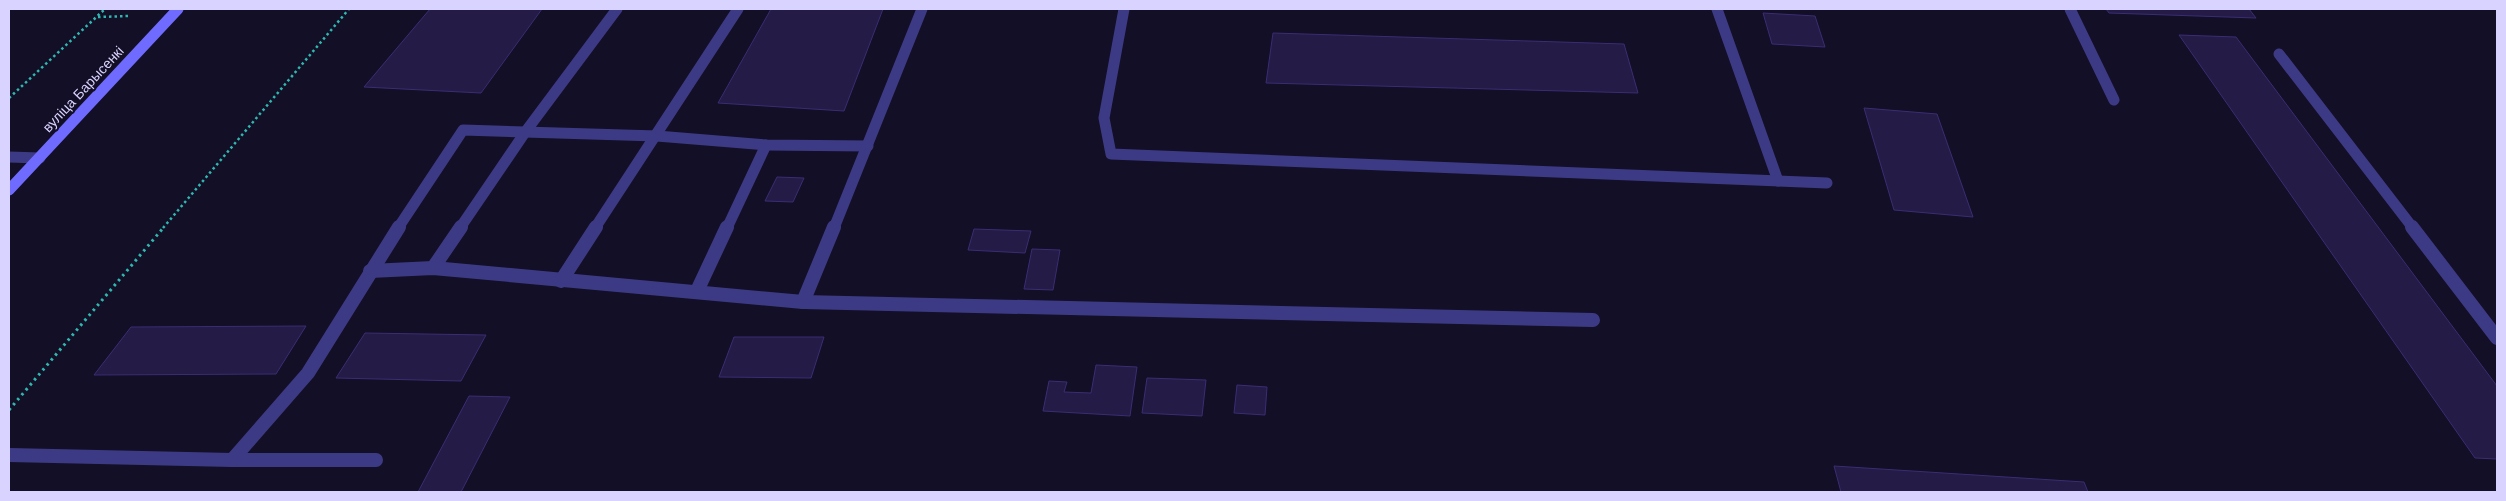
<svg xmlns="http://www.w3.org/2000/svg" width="2506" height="501" font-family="Arial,sans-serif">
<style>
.building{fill:#241b47;stroke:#3b2d73}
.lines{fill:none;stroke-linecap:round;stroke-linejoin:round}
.path-far1{stroke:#2fb8b0;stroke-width:2.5;stroke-dasharray:2.5 3;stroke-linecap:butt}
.path{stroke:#2fb8b0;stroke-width:3;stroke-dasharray:2.5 4;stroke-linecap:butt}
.lane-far1{stroke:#3d3a85;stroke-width:11}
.lane{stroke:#3d3a85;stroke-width:14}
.secondary{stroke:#6f6bff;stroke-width:11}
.labels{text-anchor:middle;stroke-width:4;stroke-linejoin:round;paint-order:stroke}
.street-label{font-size:14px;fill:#d9d4ff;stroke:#130f26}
</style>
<rect width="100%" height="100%" fill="#130f26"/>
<g class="building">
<polygon points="430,9 542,9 481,93 364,87"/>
<polygon points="771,9 883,9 844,111 718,103"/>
<polygon points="2106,9 2249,9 2256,18 2109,13"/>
<polygon points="1763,13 1815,16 1825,47 1772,44"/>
<polygon points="1273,33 1624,44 1638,93 1266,83"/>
<polygon points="2179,35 2236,37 2497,386 2497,459 2475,458"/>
<polygon points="1864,108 1937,114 1973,217 1894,210"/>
<polygon points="777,177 804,178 793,202 765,201"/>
<polygon points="974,229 1031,231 1025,253 968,250"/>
<polygon points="1032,249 1060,250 1053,290 1024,289"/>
<polygon points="306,326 276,374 94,375 131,327"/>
<polygon points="365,333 486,335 461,381 336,378"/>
<polygon points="734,337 824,337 811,378 719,377"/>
<polygon points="1096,365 1137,367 1130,416 1043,411 1049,381 1067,382 1064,392 1091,393"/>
<polygon points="1147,378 1206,380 1202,416 1142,413"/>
<polygon points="1237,385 1267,387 1265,415 1234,413"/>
<polygon points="469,396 510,397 461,492 418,492"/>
<polygon points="1834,466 2084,482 2088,492 1841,492"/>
</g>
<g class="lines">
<g class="path-far1">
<polyline points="98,17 129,16"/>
<polyline points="9,98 105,9"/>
<polyline points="163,228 349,9"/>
</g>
<polyline class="path" points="9,410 164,227"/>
<g class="lane-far1">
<polyline points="1124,9 1104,118 1111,154 1827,183"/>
<polyline points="1717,9 1778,181"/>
<polyline points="2070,9 2114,100"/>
<polyline points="2279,54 2413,228"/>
<polyline points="9,157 40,158"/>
<polyline points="398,228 463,130 657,136 766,145 868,146"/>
<polyline points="460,228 526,131 617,9"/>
<polyline points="595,228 738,9"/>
<polyline points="727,228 766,145"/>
<polyline points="834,228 922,9"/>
</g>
<g class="lane">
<polyline points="2412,227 2497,338"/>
<polyline points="433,268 461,227"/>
<polyline points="370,271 433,268 803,302 1593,320"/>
<polyline points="561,281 596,227"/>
<polyline points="697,291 727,227"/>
<polyline points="803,302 834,227"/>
<polyline points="9,455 232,460 376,460"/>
<polyline points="232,460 308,373 399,227"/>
</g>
<polyline class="secondary" points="9,190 178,9"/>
</g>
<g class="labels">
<g class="street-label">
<text transform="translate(83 89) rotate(-47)" y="5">вуліца Барысенкі</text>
</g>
</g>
<rect width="2506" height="501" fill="none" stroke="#d9d4ff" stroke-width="20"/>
</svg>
